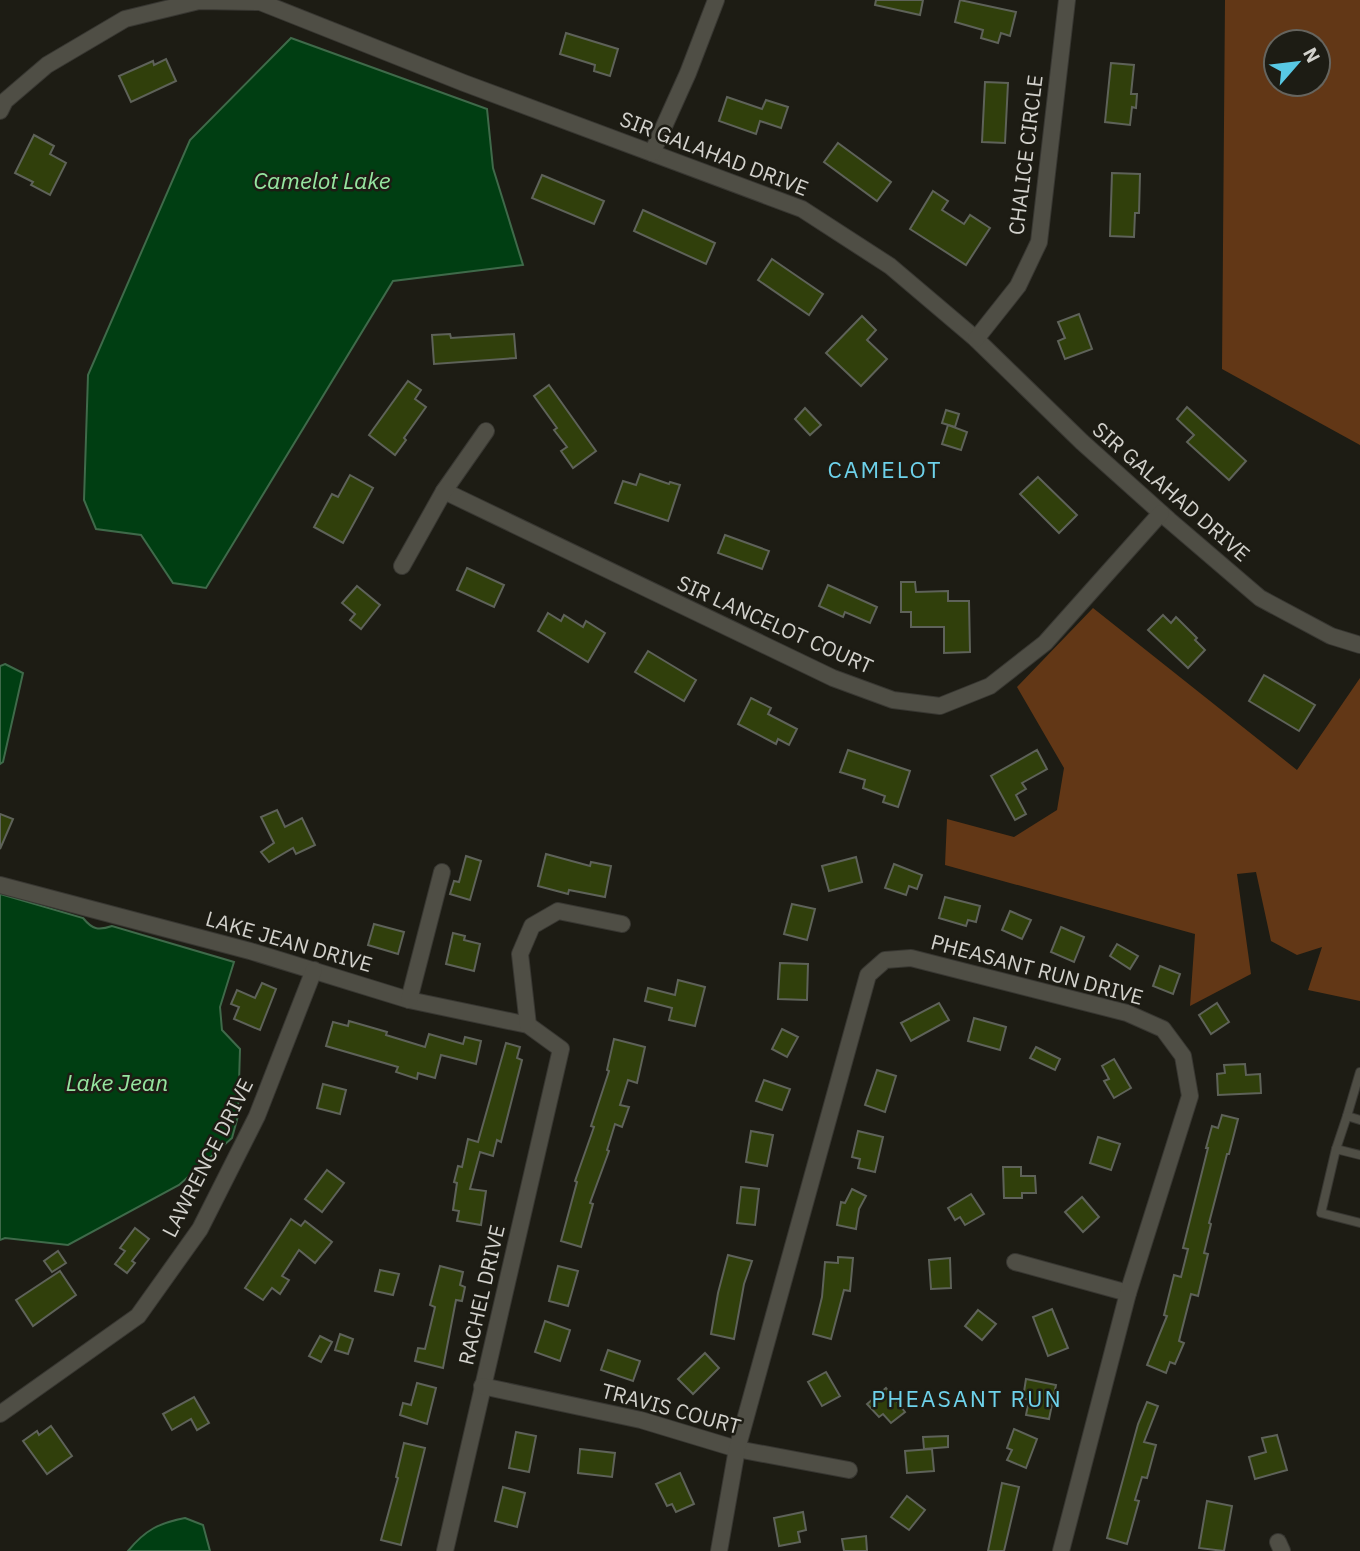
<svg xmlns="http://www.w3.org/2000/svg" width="1360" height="1551" font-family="'IBM Plex Sans',sans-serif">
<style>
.green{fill:#623716;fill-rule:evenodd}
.water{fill:#003e12;stroke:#3f6a4a;stroke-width:2}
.building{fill:#303f0b;stroke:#5e6259;stroke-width:2}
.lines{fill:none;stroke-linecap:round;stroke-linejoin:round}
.lane-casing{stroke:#383732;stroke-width:10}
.street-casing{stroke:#383732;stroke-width:18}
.lane{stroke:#4f4e45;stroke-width:8}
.street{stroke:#4f4e45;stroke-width:16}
.labels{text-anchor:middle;stroke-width:5;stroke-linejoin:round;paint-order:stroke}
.street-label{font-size:21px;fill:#d2d1cc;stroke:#1d1c14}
.water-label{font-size:23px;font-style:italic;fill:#96e6a0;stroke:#1d1c14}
.neighbourhood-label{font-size:23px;letter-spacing:2px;fill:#6ed2eb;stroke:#1d1c14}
</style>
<rect width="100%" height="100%" fill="#1d1c14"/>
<g class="green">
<path d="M1225 0H1360V445L1222 369ZM1318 42V84H1276V42Z"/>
<polygon points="1093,608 1297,770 1360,678 1360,1001 1308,990 1322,947 1297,955 1271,941 1256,872 1237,874 1251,974 1190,1006 1195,934 945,865 947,819 1014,837 1057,810 1064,768 1017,687"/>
</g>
<g class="water">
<polygon points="291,38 487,109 493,168 523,265 393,281 206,588 173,583 141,535 96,529 84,500 88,375 190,140"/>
<polygon points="5,664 23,673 3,762 0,764 0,666"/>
<path d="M0 894 83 918C92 929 98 931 112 926L234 962 220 1007 222 1030 240 1049 238 1116 232 1138 179 1185 68 1245 5 1238 0 1240Z"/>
<path d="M185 1518 203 1525 210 1551H128C145 1530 159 1523 185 1518Z"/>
</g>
<g class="building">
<polygon points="876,0 923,0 920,15 875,5"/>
<polygon points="960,0 1016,12 1010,36 1001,33 998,43 981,38 983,30 955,22"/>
<polygon points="566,33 618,49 610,76 594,71 595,65 560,54"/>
<polygon points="166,59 176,81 131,102 119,76 153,61 154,65"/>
<polygon points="1111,63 1134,65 1131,94 1137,94 1136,108 1132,107 1130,125 1105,122"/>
<polygon points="985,82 1008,83 1005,143 982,142"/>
<polygon points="727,97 762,109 766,100 788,107 781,128 760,121 756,134 719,121"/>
<polygon points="34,135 54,146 50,154 66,163 50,195 31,185 33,182 15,173"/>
<polygon points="838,143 891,182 877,201 824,162"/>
<polygon points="1112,173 1140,174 1139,213 1135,213 1134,237 1110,236"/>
<polygon points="542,175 604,201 594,224 532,198"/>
<polygon points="933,191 948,201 942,210 964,224 970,215 990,228 966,265 910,229"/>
<polygon points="643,210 715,243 706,264 634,231"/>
<polygon points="772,259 823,294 809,315 758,280"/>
<polygon points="1079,314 1092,349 1065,359 1058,341 1065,338 1058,322"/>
<polygon points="862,316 876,330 867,340 887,359 861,386 826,353"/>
<polygon points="450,334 451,338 514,334 516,358 434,364 432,335"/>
<polygon points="408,381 421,390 415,399 426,407 404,438 406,440 395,455 369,435"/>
<polygon points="549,385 596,451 573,468 561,451 567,447 554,430 557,428 534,396"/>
<polygon points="1187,407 1246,461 1229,480 1187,442 1194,435 1177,419"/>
<polygon points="805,408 821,425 810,435 795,419"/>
<polygon points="946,410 959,414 955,427 942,423"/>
<polygon points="948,425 967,432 961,450 942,444"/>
<polygon points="640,474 669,484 670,482 680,485 668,521 615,503 623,481 636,485"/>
<polygon points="350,475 373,488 343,543 314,527 332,494 338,497"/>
<polygon points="1038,477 1077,515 1059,533 1020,494"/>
<polygon points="725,535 769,551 762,569 718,553"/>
<polygon points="467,568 504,585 494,607 457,590"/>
<polygon points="901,582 915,582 916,592 948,591 948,601 969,601 970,652 944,653 944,627 911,627 911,612 901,612"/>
<polygon points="828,585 877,607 870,623 845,612 843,617 819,606"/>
<polygon points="357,586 380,605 361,629 350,620 355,614 342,603"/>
<polygon points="548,613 561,621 564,615 583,627 586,621 605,633 588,662 538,631"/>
<polygon points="1163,615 1171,623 1176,617 1197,638 1195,640 1205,650 1188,668 1148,630"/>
<polygon points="648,651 696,680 684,701 635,672"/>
<polygon points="1264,675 1315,705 1299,731 1249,701"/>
<polygon points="751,698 771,708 768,714 797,729 789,745 778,739 776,744 738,724"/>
<polygon points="848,750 910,771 898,807 883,802 885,796 863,788 865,780 840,772"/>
<polygon points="1037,750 1047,769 1022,783 1026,789 1016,795 1026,814 1015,820 991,776"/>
<polygon points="277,810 285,827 302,818 315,845 296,854 293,848 269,862 261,852 274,843 261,817"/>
<polygon points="0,814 13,819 0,849"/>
<polygon points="546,854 590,866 591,862 611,866 605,897 569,890 568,894 538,886"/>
<polygon points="466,856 481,861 470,900 450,894 454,881 459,882"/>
<polygon points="856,857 862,882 829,891 822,866"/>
<polygon points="894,864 922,875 917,889 909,886 906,895 885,888"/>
<polygon points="945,897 980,906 976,922 968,920 966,926 939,918"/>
<polygon points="792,904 815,909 807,940 784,934"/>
<polygon points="1010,911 1031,920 1022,939 1002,930"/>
<polygon points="374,924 404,932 398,954 368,945"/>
<polygon points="1061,927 1084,937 1074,962 1051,952"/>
<polygon points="453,933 465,936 464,940 480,944 474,971 446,964"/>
<polygon points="1117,944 1138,956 1130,969 1110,956"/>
<polygon points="780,963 808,964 807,1000 778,999"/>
<polygon points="1160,966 1180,974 1173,994 1153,986"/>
<polygon points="678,980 705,987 695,1026 669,1020 672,1008 645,1001 648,988 675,995"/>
<polygon points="262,983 276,989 260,1030 234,1019 239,1007 231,1004 237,990 255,998"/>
<polygon points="939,1003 949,1020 911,1041 901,1023"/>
<polygon points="1217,1003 1229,1022 1211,1034 1199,1015"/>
<polygon points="974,1018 1006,1027 1000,1050 968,1041"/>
<polygon points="349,1021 387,1032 386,1035 425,1047 429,1034 463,1044 465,1037 481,1041 476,1064 441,1055 435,1078 418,1073 417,1079 396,1072 398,1067 326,1046 333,1022 348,1026"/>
<polygon points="782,1029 798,1037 787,1057 772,1049"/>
<polygon points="614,1039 645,1047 637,1083 628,1080 620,1105 629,1107 622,1127 615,1124 607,1150 609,1151 590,1203 593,1204 581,1247 561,1241 577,1182 575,1181 594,1127 591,1126 609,1071 607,1070"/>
<polygon points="506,1043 520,1047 517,1058 522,1060 501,1142 497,1140 493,1156 480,1152 470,1189 486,1191 481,1225 457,1221 459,1211 453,1210 457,1183 454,1182 458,1166 462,1167 468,1139 478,1142"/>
<polygon points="1036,1047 1060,1059 1055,1070 1030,1058"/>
<polygon points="1114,1059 1131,1088 1114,1098 1104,1081 1109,1079 1102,1066"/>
<polygon points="1245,1064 1246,1075 1260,1074 1261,1093 1218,1095 1217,1074 1225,1073 1224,1065"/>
<polygon points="877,1070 896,1076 885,1112 865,1105"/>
<polygon points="764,1080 790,1089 782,1110 756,1101"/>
<polygon points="323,1084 346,1090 340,1114 317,1108"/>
<polygon points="1222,1115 1238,1119 1229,1154 1227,1154 1209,1223 1211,1224 1204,1253 1208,1254 1198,1296 1191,1294 1179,1341 1184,1343 1175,1364 1170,1362 1166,1373 1147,1365 1167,1316 1164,1315 1174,1275 1181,1277 1188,1249 1183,1248 1208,1148 1206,1148 1212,1126 1218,1128"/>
<polygon points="751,1131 773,1135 767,1166 746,1162"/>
<polygon points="858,1131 883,1137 875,1172 858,1168 860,1159 852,1157"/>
<polygon points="1098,1137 1120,1144 1111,1170 1090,1163"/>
<polygon points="1003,1167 1021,1167 1021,1176 1035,1176 1036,1193 1022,1193 1022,1198 1004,1198"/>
<polygon points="327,1170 344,1183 322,1212 305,1199"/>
<polygon points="741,1187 759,1189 755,1225 737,1223"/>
<polygon points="852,1189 866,1196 859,1209 856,1229 837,1225 841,1202 845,1203"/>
<polygon points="971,1194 984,1214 965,1225 960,1217 955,1220 948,1208"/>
<polygon points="1082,1197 1099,1217 1083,1232 1065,1212"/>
<polygon points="291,1219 301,1226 305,1221 332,1242 315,1263 299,1250 282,1276 289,1280 280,1294 272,1288 263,1300 245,1288"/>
<polygon points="135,1228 149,1239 132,1261 135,1263 127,1273 115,1264 125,1251 120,1248"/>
<polygon points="58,1251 66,1263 52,1272 44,1261"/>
<polygon points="728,1255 752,1261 744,1284 734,1339 711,1334 718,1293"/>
<polygon points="838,1257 853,1258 850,1291 844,1290 831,1339 813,1334 822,1297 825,1262 838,1263"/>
<polygon points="950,1258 951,1288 931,1289 929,1260"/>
<polygon points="440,1266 463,1272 460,1285 465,1287 462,1301 456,1300 443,1368 415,1361 418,1348 425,1349 435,1307 430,1305"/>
<polygon points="558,1266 578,1271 568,1306 549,1301"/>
<polygon points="380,1270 399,1274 393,1295 375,1291"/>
<polygon points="60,1271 76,1295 33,1326 16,1300"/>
<polygon points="1052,1309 1068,1348 1048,1356 1033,1317"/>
<polygon points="978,1310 996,1324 982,1340 965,1326"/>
<polygon points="545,1321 570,1330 560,1361 535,1352"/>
<polygon points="340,1334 353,1339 348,1354 335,1350"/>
<polygon points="320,1336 332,1342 321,1362 309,1356"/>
<polygon points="608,1350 640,1361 633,1381 601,1370"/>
<polygon points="705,1353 719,1368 693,1394 678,1379"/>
<polygon points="826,1372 840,1396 822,1406 808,1382"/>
<polygon points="1026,1379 1056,1385 1049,1419 1026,1415 1029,1400 1023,1398"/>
<polygon points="417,1383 436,1388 427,1424 400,1415 403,1403 411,1405"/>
<polygon points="886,1388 905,1412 891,1423 883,1414 879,1417 867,1404"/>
<polygon points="194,1397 209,1423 197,1430 191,1419 172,1430 163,1414"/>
<polygon points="1147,1402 1158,1406 1144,1442 1156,1445 1147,1478 1142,1477 1135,1500 1139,1501 1127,1544 1107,1538 1138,1424"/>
<polygon points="51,1426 72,1456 47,1474 23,1441 37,1431 39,1435"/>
<polygon points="1014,1429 1037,1439 1026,1468 1007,1460 1012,1450 1007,1448"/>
<polygon points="516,1432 536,1436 529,1472 509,1468"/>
<polygon points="1277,1435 1287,1470 1255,1479 1249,1457 1266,1452 1262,1438"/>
<polygon points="948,1436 948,1447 924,1449 923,1437"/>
<polygon points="404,1443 425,1448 401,1545 381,1540 398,1478 396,1477"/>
<polygon points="580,1449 615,1453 612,1477 578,1473"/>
<polygon points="932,1449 934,1471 907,1473 905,1451"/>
<polygon points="680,1473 694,1504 676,1512 672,1504 667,1506 656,1484"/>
<polygon points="1002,1483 1019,1487 1004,1551 988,1551"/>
<polygon points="503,1487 525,1493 517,1527 495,1521"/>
<polygon points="907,1496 925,1510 909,1530 891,1517"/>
<polygon points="1207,1501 1232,1506 1224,1551 1199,1548"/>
<polygon points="803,1512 806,1530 798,1532 800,1542 779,1546 774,1518"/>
<polygon points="866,1536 867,1551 844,1551 842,1539"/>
</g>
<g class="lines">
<g class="lane-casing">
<g id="lane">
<polyline points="1347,1116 1360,1072"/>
<polyline points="1336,1149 1347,1116 1360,1120"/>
<polyline points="1360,1155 1336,1149 1321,1213 1360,1223"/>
</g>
</g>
<g class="street-casing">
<g id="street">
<polyline points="0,111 5,101 47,65 125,19 199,1 260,2 464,83 802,209 890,266 976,339 1082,442 1169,520 1260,598 1331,636 1360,645"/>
<polyline points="652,153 688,73 716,0"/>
<polyline points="976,339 1018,286 1039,242 1067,0"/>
<polyline points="444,491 833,678 893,700 940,706 990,686 1045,643 1161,513"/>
<polyline points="402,566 444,491 486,431"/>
<polyline points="0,885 250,951 409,1000 528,1025 561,1049 445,1551"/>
<polyline points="409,1000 442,872"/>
<polyline points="528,1025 520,954 532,926 558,911 622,924"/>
<polyline points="1015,1262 1128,1293"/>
<polyline points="482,1386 641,1420 737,1449 849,1470"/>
<polyline points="0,1414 138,1316 200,1229 257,1116 314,970"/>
<polyline points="1278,1542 1282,1551"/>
<polyline points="719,1551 737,1449 868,975 885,960 911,958 1127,1013 1163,1029 1183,1056 1190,1096 1128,1293 1061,1551"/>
</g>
</g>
<use href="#lane" class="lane"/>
<use href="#street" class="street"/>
</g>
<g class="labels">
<g class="street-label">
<text transform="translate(714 154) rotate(21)" y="7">SIR GALAHAD DRIVE</text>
<text transform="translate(1026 155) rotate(-83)" y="7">CHALICE CIRCLE</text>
<text transform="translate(1171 492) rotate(41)" y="7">SIR GALAHAD DRIVE</text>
<text transform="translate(775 625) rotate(24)" y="7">SIR LANCELOT COURT</text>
<text transform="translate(289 942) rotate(16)" y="7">LAKE JEAN DRIVE</text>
<text transform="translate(1037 970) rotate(15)" y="7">PHEASANT RUN DRIVE</text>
<text transform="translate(208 1158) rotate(-63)" y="7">LAWRENCE DRIVE</text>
<text transform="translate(482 1295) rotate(-77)" y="7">RACHEL DRIVE</text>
<text transform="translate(671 1409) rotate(15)" y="7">TRAVIS COURT</text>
</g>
<g class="water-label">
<text x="322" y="189">Camelot Lake</text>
<text x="117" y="1091">Lake Jean</text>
</g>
<g class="neighbourhood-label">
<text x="885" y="478">CAMELOT</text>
<text x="967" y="1407">PHEASANT RUN</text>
</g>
</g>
<g transform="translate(1297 63) rotate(62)"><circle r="33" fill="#1d1c14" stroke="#65645e" stroke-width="2"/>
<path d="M0-5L12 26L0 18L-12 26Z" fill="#58c8e4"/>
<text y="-10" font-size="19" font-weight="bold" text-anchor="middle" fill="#d2d1cc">N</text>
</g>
</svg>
